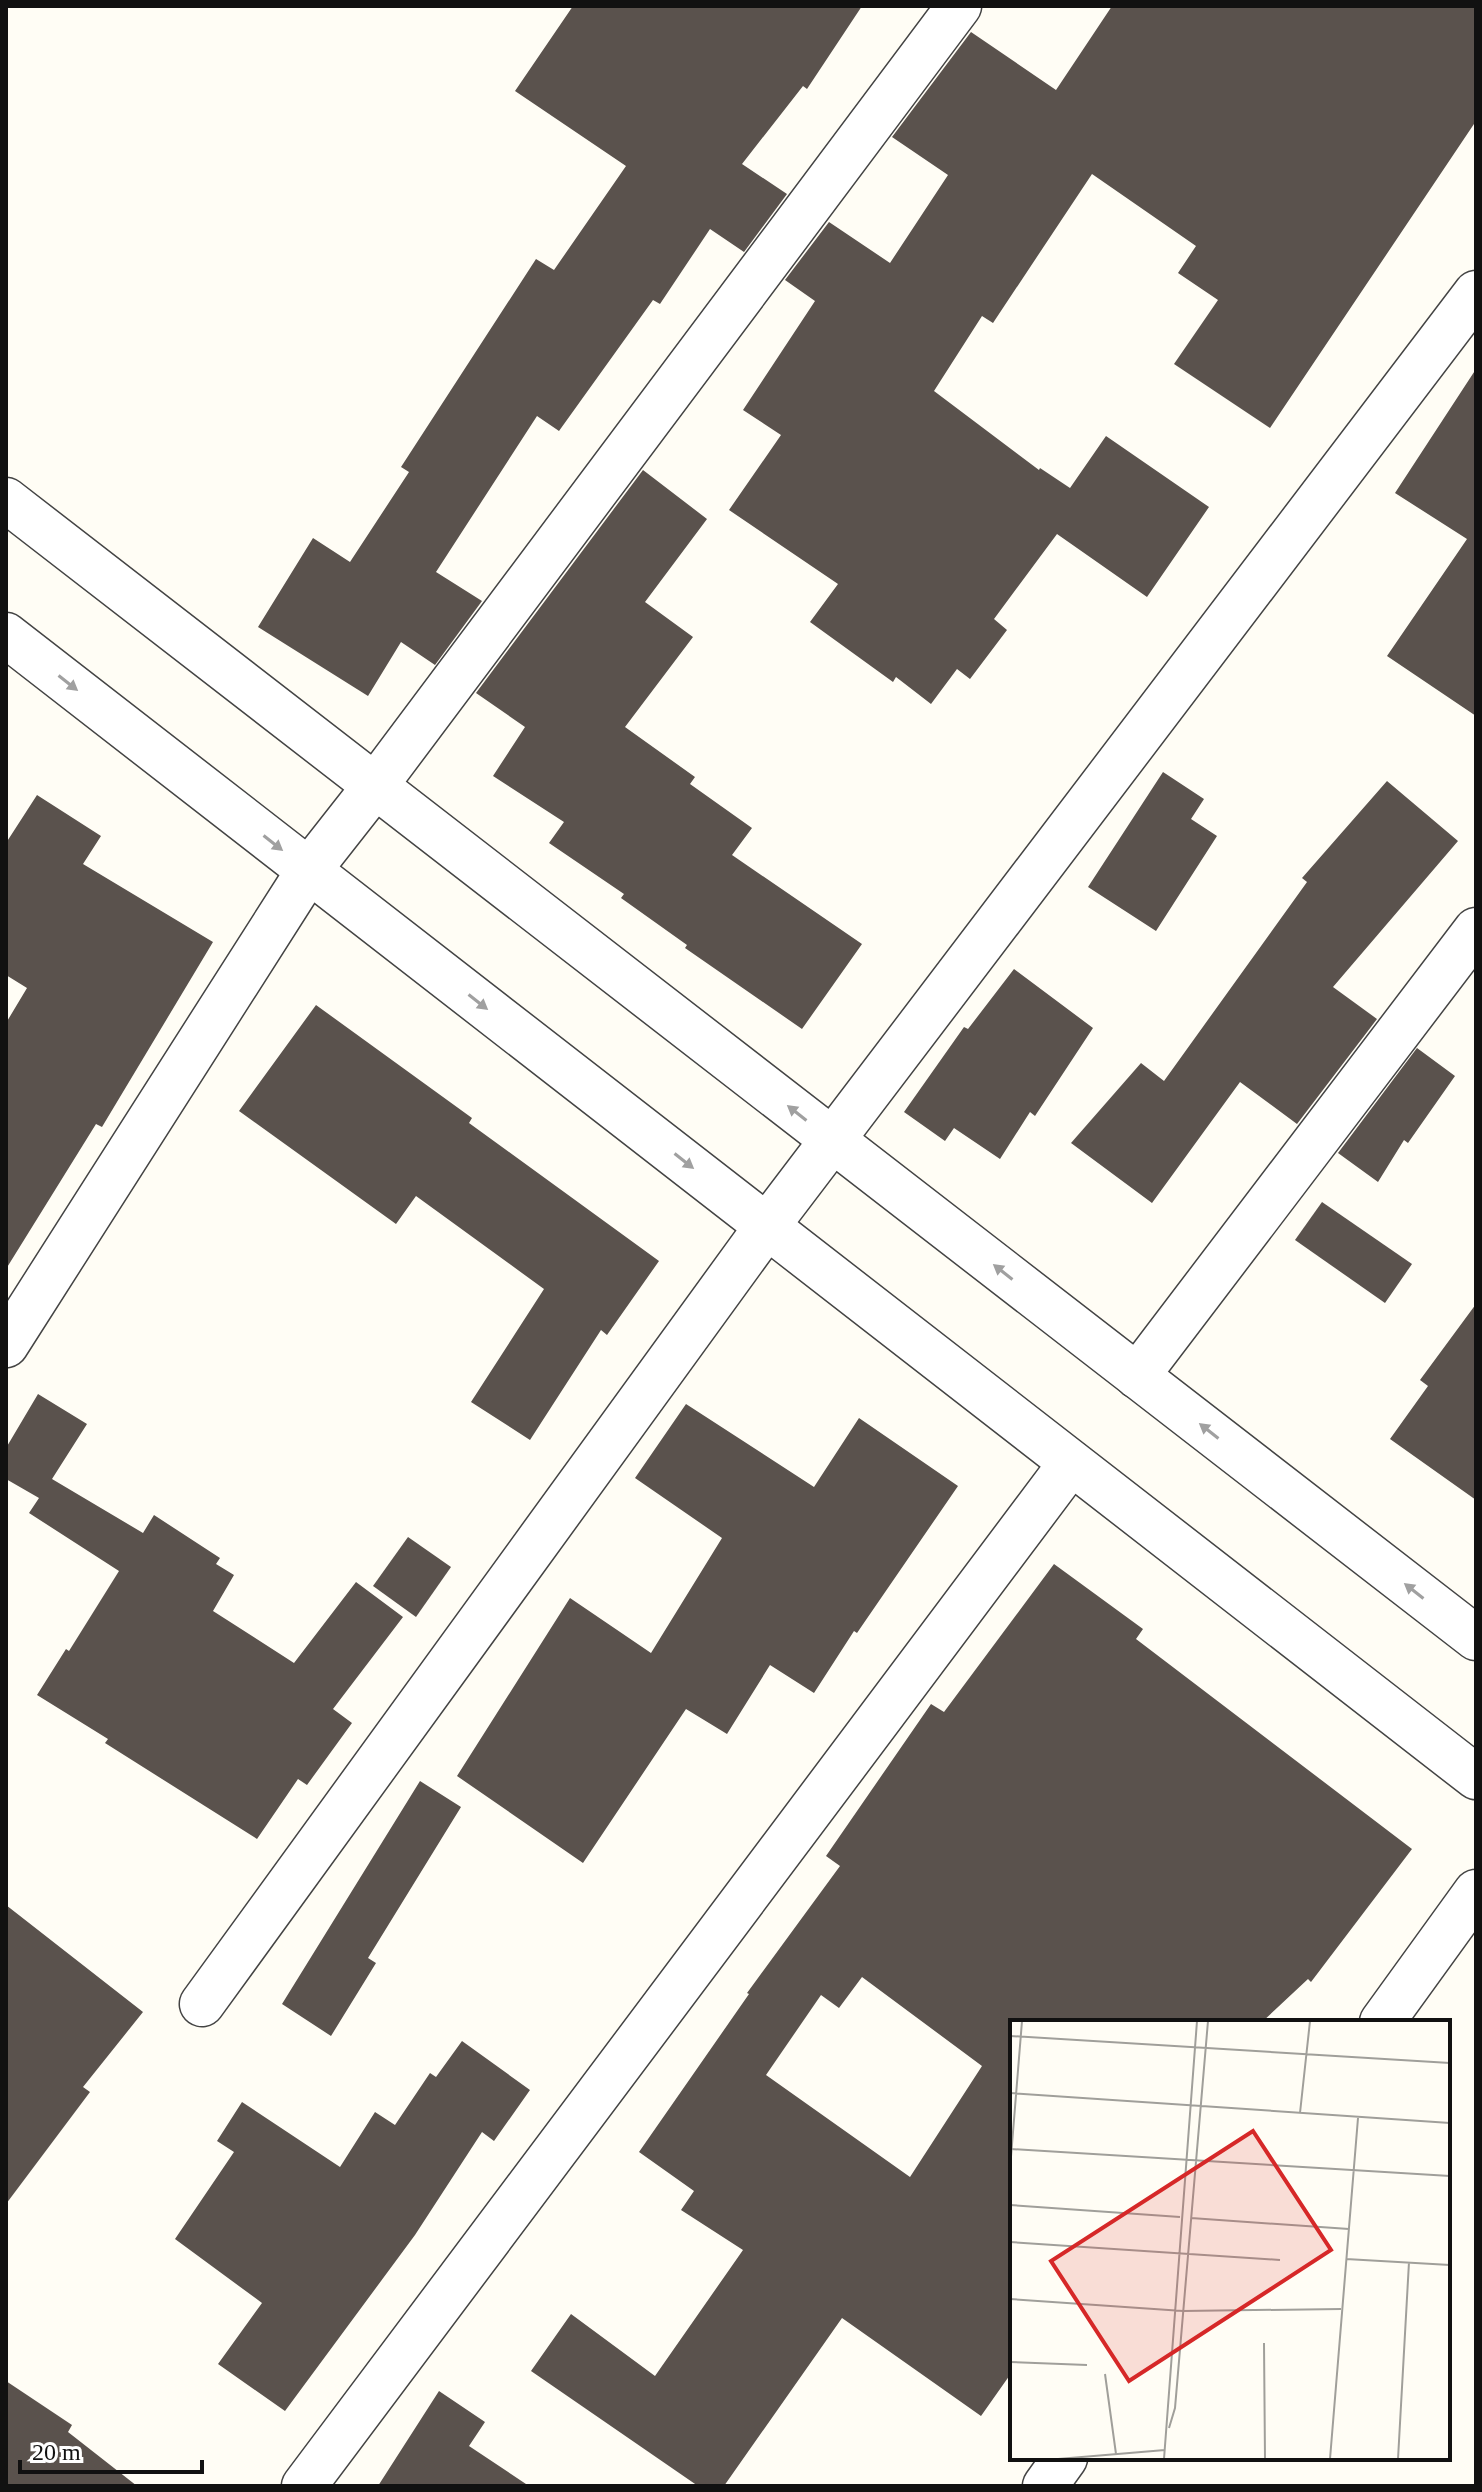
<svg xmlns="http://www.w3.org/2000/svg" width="1482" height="2492" font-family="Georgia,serif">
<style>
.building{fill:#5a524d;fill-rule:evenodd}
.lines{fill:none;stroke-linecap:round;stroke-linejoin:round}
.minor-casing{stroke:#444;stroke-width:47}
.minor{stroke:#fff;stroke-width:44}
.oneway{fill:#a0a0a0}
.inset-road{fill:none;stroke:#a09f9a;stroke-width:2}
.view{fill:#d62828;fill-opacity:0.15;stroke:#d62828;stroke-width:4}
.inset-edge{fill:none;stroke:#111;stroke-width:4}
</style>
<rect width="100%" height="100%" fill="#fffdf5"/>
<g class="building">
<polygon points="573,6 862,6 807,89 803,86 742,164 787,194 744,252 710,229 660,304 653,300 559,431 537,416 436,572 482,601 435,665 401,642 368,696 258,627 313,538 350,562 409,472 401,467 536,259 554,270 626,166 515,91"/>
<polygon points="1112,6 1476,6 1476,121 1270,428 1174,364 1218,300 1178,273 1196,246 1092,174 993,323 982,316 934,391 1039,470 1040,468 1070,488 1106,436 1209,507 1147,597 1057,534 994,619 1007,630 970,679 957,669 931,704 896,677 893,682 810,622 838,584 729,510 781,435 743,410 815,301 785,280 829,222 890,263 948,175 892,137 971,32 1056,90"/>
<polygon points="1476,369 1476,716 1387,656 1467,539 1395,493"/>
<polygon points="643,470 707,519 645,602 693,637 625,727 695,777 690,784 752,828 732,855 862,944 802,1029 685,948 687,945 621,898 624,894 549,843 564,822 493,776 525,727 476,693"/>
<polygon points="1163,772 1204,799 1191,819 1217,836 1156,931 1088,887"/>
<polygon points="1387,781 1458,841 1333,987 1377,1019 1297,1124 1240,1082 1152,1203 1071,1143 1141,1063 1164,1081 1307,882 1302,878"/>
<polygon points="37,795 101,836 83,864 213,942 102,1127 96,1124 6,1269 6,1023 27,988 6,975 6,843"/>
<polygon points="1014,969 1093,1028 1035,1116 1030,1112 1000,1159 954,1128 945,1141 904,1112 964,1027 968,1029"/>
<polygon points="316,1005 472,1118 469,1123 659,1261 607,1335 601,1330 530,1440 471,1402 544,1289 416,1196 396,1224 239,1111"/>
<polygon points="1417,1048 1455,1076 1408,1143 1404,1140 1378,1182 1338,1153"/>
<polygon points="1322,1202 1412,1264 1385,1303 1295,1240"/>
<polygon points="1476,1304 1476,1500 1390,1439 1428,1386 1420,1380"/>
<polygon points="38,1394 87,1424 52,1479 143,1533 154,1515 220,1558 216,1564 234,1575 213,1611 294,1663 356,1582 403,1617 333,1709 352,1723 307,1785 298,1779 257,1839 105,1743 108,1739 37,1695 66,1649 69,1651 119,1571 29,1513 39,1498 6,1479 6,1448"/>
<polygon points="686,1404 814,1487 859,1418 958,1486 857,1633 854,1631 814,1693 770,1665 727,1734 686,1709 583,1863 457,1776 570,1598 651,1653 722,1538 635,1478"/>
<polygon points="408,1537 451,1567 416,1617 373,1586"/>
<path d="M1054 1564 1143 1629 1136 1639 1412 1849 1311 1982 1308 1979 1262 2022H1012V2372L981 2416 842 2318 724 2486H698L531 2371 571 2314 655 2376 743 2250 681 2210 694 2191 639 2152 749 1994 747 1993 840 1866 826 1856 931 1704 944 1712ZM862 1977 982 2066 910 2177 766 2075 821 1995 839 2008Z"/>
<polygon points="420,1781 461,1807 368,1958 376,1963 331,2036 282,2004"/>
<polygon points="6,1905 143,2012 83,2087 90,2092 6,2204"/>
<polygon points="462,2041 530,2090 494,2141 482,2132 415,2235 285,2411 218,2364 262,2303 175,2239 234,2152 217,2141 242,2102 340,2167 375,2112 395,2125 430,2073 436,2077"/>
<polygon points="6,2381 72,2425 68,2432 137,2486 6,2486"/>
<polygon points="439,2391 485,2422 469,2446 529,2486 378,2486"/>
</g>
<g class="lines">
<g class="minor-casing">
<g id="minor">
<polyline points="6,500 1476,1638"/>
<polyline points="6,635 1476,1777"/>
<polyline points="6,1345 309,870 375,786 959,6"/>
<polyline points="1137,1376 1476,930"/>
<polyline points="202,2004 767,1226 1476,293"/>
<polyline points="1382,2022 1476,1892"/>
<polyline points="304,2486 1071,1463"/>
<polyline points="1045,2486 1065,2458"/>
</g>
</g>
<use href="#minor" class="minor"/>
</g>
<defs><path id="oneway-solid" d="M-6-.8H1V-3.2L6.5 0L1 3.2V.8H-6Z" transform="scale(2)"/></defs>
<g class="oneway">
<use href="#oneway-solid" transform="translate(68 683) rotate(38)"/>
<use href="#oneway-solid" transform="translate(273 843) rotate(38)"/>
<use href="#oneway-solid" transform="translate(478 1002) rotate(38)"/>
<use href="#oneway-solid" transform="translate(797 1113) rotate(-142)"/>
<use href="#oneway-solid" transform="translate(684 1161) rotate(38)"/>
<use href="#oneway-solid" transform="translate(1003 1272) rotate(-142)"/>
<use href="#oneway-solid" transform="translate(1209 1431) rotate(-142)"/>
<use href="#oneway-solid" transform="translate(1414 1591) rotate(-142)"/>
</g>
<g transform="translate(1010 2020)">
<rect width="440" height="440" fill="#fffdf5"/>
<path class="inset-road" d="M0 16 440 43M0 73 440 103M290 93 300 1M0 129 440 156M0 149 12 1M0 185 170 197M181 198 339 209M0 222 270 240M336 239 440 245M0 279 173 291 331 289M254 323 255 439M0 342 77 345M95 354 106 434M159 408 165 388 198 1M48 439 155 430M154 439 187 1M320 439 348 98M388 439 399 242"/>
<path class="view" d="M243 111 321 230 119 361 41 241Z"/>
<rect width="440" height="440" class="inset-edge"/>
</g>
<rect width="1482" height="2492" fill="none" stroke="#111111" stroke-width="16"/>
<path d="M20 2460v12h182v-12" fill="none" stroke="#111111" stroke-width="4"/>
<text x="32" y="2460" font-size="24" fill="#111111" stroke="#ffffff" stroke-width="6" paint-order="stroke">20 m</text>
</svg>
